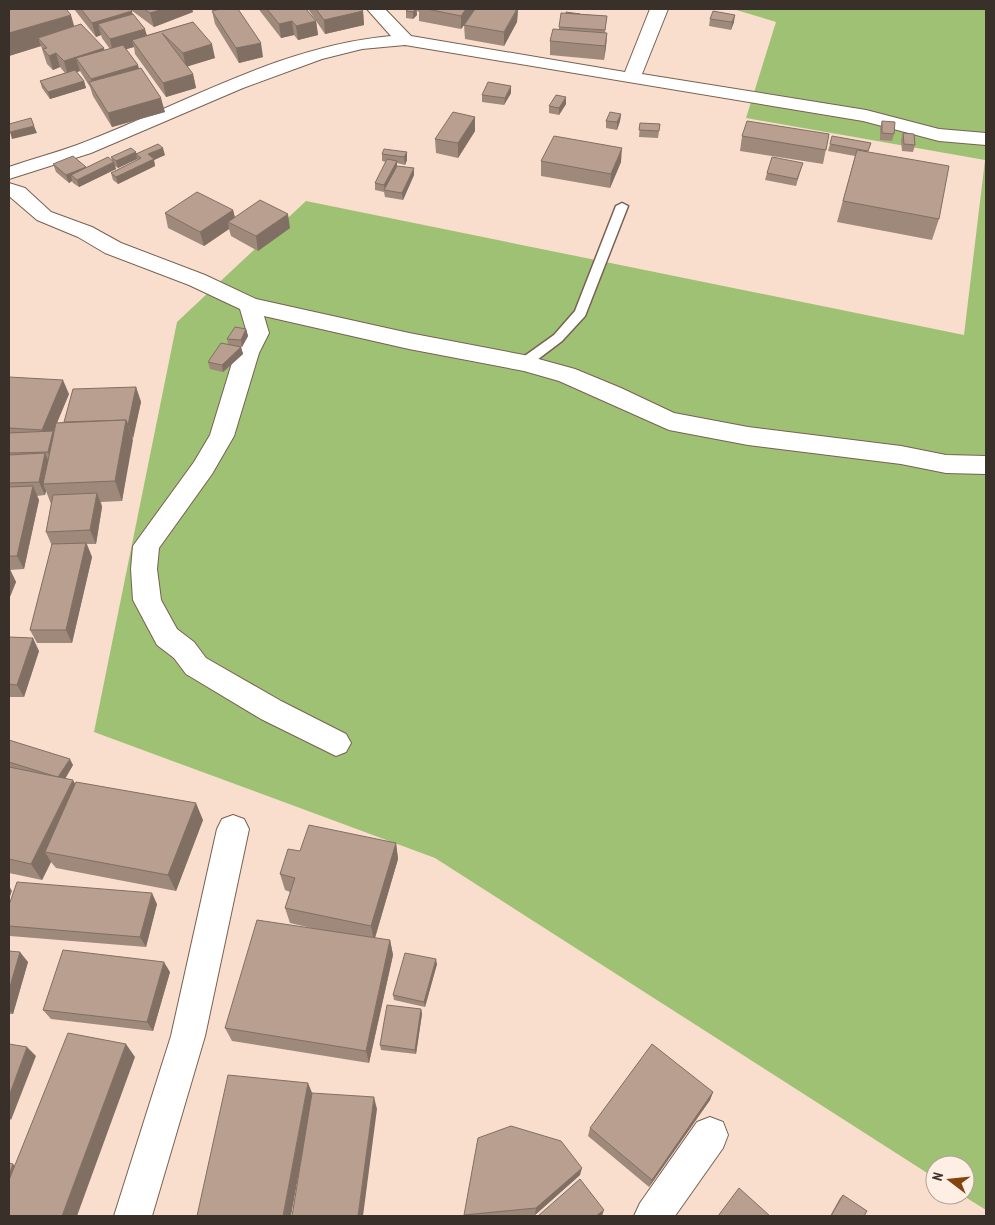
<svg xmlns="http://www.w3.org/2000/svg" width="995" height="1225" font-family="'PT Sans Narrow',sans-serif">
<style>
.green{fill:#9ec173}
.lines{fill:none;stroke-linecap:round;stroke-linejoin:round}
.service-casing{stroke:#786152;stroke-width:3}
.minor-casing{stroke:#786152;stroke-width:2}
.service{fill:#fff;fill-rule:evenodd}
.minor{fill:#fff;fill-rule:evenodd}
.wall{fill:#9e897b}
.shaded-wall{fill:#816f64}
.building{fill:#b89f8f;stroke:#816f64}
</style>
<rect width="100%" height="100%" fill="#f9dece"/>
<polygon class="green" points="733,9 986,9 986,1210 962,1195 965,1195 965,1165 935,1165 935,1178 435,858 94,732 177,322 306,201 964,335 985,160 746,118 776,22"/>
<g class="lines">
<g class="service-casing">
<polygon id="service" points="622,203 628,206 585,316 562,341 529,366 519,366 518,363 519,360 554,335 575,311 616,206"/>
</g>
<g class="minor-casing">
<g id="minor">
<path d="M367 9H385L411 36 625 72 650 9H668L642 74 866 110 939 129 986 133V145L939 141 863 121 405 45 362 49 322 59 243 88 91 153 9 179V167C32 159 55 153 77 145 181 106 279 46 391 36Z"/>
<polygon points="9,183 25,188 51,212 92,227 121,243 205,275 256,299 409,333 524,355 575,369 621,388 674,413 748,427 901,446 946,455 986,456 986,474 946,473 901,464 748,445 669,430 559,381 524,371 409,349 264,316 269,333 259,353 234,436 212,474 159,548 157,569 161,600 177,629 194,642 206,658 281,701 346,734 351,743 346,752 336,756 261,719 186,674 174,658 157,645 133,600 131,569 133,546 194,462 210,435 235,353 247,333 240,309 189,285 105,253 78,237 37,220 9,196"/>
<polygon points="233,815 244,819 249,829 205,1036 152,1216 114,1216 171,1036 217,829 222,819"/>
<polygon points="710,1117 723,1122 728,1135 723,1148 675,1216 634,1216 640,1203 697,1122"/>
</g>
</g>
<use href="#service" class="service"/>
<use href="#minor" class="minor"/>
</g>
<g class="wall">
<polygon points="74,9 192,9 193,12 154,27 131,10 132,14 147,35 193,22 215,58 187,66 193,74 196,88 166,97 135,54 134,47 126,49 139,68 165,112 112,127 93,96 90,87 80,71 77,72 84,81 86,88 50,99 42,88 40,81 65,73 60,67 53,70 47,64 41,46 9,56 9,10 74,27 104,50 110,49 102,38 101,35 96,37"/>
<polygon points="259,9 306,9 316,21 318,35 298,40 294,35 281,38 260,11"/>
<polygon points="308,9 361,9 363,11 364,25 325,34"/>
<polygon points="408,9 518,9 517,22 504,46 465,39 464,25 461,29 419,21 419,12 417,11 417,15 413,19 406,18 406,11"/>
<polygon points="212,11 263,57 239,63 215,24"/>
<polygon points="580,14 607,16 605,33 607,33 606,47 604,60 550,55 550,41 559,30 559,27"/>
<polygon points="710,19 734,22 731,30 709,26"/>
<polygon points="511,93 504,105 482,102 482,95"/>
<polygon points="566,104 559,115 549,113 549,106"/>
<polygon points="621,114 620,121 617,130 606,128 606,121"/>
<polygon points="475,117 475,131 458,158 436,153 435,139"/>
<polygon points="882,121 894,134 892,141 880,140 880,128"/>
<polygon points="640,123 660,124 658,138 639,137"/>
<polygon points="903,133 915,145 913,152 902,151 901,140"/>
<polygon points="829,134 823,164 740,151 742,136"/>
<polygon points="871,143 868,152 939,219 932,240 837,222 855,156 828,151 830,144"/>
<polygon points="136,152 136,153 165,155 154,160 155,166 118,184 113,180 111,173 137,160 137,159 118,168 115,166 116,169 79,187 73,183 72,181 69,183 56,172 53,164 86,168 112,160 111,157"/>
<polygon points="407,152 407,160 405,165 397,163 397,166 414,175 403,200 385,197 384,192 375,190 375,183 386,162 382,161 382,154"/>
<polygon points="541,161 621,162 610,188 541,176"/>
<polygon points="803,163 796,186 765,180 767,173"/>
<polygon points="233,210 235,217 290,228 258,251 231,236 229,229 204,246 168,228 165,213"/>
<polygon points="246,329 248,336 242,347 241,347 243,354 223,372 210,369 208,362 228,344 227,339"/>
<polygon points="9,377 69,394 57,423 64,422 136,387 141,402 132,439 122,501 101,502 102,507 96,544 87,544 92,557 72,643 37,643 30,630 52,546 46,532 51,504 46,491 45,495 37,496 39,500 24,569 10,570 16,582 9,599"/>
<polygon points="9,637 39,651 24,697 9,697"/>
<polygon points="9,741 73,765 65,779 75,785 203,820 176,891 56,868 51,862 42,880 9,873"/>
<polygon points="396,843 398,859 375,938 390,940 393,955 369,1063 232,1041 225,1028 320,930 290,923 285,908 290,892 285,890 280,874"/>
<polygon points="157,904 146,947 10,936 9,934 9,905"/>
<polygon points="9,951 28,962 13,1014 9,1014"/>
<polygon points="437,964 425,1007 394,1000 393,995"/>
<polygon points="170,972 153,1031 51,1019 43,1010"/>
<polygon points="421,1009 422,1014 416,1054 381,1050 380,1045"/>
<polygon points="713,1092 710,1100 649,1187 588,1136 590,1128"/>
<polygon points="580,1175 535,1215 519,1216 465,1216 464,1215"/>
<polygon points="843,1195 864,1216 830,1216 840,1198"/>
</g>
<g class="shaded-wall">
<polygon points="163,9 192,9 193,12 154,27 150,13"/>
<polygon points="416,9 417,15 413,19 413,12"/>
<polygon points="466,9 477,9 461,29 461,16"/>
<polygon points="518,9 517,22 504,46 504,32"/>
<polygon points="132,11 135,25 98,24 101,35 96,37 92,23"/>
<polygon points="363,11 364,25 325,34 324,20"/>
<polygon points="71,15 77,36 38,38 41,46 9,56 9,33"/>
<polygon points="735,15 734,22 731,30 732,22"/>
<polygon points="292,21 294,35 281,38 279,24"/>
<polygon points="316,21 318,35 298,40 296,26"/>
<polygon points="145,29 149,43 132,40 134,47 113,53 110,39"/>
<polygon points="607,33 606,47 604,60 605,46"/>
<polygon points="261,43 263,57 239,63 236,48"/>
<polygon points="212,44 215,58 186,67 183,53"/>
<polygon points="104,48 107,62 76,58 80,71 68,75 64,61"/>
<polygon points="56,53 60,67 53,70 49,56"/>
<polygon points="138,65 142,79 94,90 91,79"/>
<polygon points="193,74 196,88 166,97 163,83"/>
<polygon points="84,81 86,88 50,99 48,92"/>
<polygon points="511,86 511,93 504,105 505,98"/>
<polygon points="566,97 566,104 559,115 559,108"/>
<polygon points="161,98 165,112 112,127 108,113"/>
<polygon points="621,114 620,121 617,130 617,122"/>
<polygon points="475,117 475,131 458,158 458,143"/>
<polygon points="34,126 37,133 12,139 10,132"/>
<polygon points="163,148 165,155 154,160 155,166 118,184 116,177 148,154"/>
<polygon points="622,148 621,162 610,188 611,174"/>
<polygon points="136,152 137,159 118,168 116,161"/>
<polygon points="407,152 407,160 405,165 404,157"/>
<polygon points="397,161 397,168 385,190 384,185"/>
<polygon points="114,162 116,169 79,187 77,180"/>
<polygon points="86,167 88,174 71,175 72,181 69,183 66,175"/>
<polygon points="414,168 414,175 403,200 402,193"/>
<polygon points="233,210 236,224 228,222 229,229 204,246 200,232"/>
<polygon points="288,214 290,228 258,251 256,236"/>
<polygon points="246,329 248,336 242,347 241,340"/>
<polygon points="241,347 243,354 223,372 222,365"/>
<polygon points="63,380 69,394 53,432 59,445 53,466 48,452 48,444 42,430"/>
<polygon points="136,387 141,402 133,439 128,425"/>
<polygon points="126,420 133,440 122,501 115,481"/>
<polygon points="45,453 51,467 43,484 46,491 45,495 39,482"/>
<polygon points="33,486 39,500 24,569 17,556"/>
<polygon points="97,493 102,507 96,544 90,530"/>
<polygon points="86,543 92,557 72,643 66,630"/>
<polygon points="9,567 16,582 9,599"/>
<polygon points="33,638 39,651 24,697 17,685"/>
<polygon points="70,759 73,765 62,784 58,778"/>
<polygon points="73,780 83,798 45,852 51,862 42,880 31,864"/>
<polygon points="196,803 203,820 176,891 168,875"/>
<polygon points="396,843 398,859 374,941 371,926"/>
<polygon points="9,886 12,891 9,899"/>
<polygon points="152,893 157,904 146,947 140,937"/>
<polygon points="390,940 393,955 369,1063 366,1051"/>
<polygon points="20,952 28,962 13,1014 9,1010 9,990"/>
<polygon points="436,959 437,964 425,1007 424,1002"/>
<polygon points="164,962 170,972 153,1031 147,1022"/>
<polygon points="421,1009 422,1014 416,1054 415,1050"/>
<polygon points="126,1044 135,1057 77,1216 62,1216"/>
<polygon points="27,1047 36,1056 11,1120 9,1118 9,1096"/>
<polygon points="308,1083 313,1095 291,1216 283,1216"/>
<polygon points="713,1092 710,1100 649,1187 652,1180"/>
<polygon points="374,1097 377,1109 363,1216 358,1216"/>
<polygon points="13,1164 22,1172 9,1204 9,1175"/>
<polygon points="582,1168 580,1175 535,1215 536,1208"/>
<polygon points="604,1210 602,1216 596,1216"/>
</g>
<g class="building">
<polygon points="14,9 66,9 71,15 9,33 9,10"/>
<polygon points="81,9 130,9 132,11 92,23"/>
<polygon points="144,9 163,9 150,13"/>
<polygon points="220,9 238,9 261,43 236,48 212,11"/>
<polygon points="267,9 306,9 316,21 296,26 292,21 279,24"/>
<polygon points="316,9 361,9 363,11 324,20"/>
<polygon points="408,9 416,9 413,12 406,11"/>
<polygon points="427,9 466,9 461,16"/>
<polygon points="475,9 517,9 504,32 464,25"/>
<polygon points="713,11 735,15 732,22 710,19"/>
<polygon points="566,12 580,14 566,13"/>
<polygon points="561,13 607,16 605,30 559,27"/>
<polygon points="133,14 145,29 110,39 98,24"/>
<polygon points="193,22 212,44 183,53 162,33 193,74 163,83 132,40"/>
<polygon points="81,24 104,48 64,61 56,53 49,56 43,49 47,48 38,38"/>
<polygon points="553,29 607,33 605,46 550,41"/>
<polygon points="123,45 138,65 91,79 76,58"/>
<polygon points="141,68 161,98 108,113 89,82"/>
<polygon points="75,70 84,81 48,92 40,81"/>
<polygon points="488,82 511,86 505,98 482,95"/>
<polygon points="556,95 566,97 559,108 549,106"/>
<polygon points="453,112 475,117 458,143 435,139"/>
<polygon points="610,112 621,114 617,122 606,121"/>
<polygon points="31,118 34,126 10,132 9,130 9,124"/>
<polygon points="747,121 829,134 826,150 742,136"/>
<polygon points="882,121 895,122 894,134 882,133"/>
<polygon points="640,123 660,124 659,131 639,130"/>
<polygon points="903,133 914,134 915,145 904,144"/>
<polygon points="554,136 622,148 611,174 541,161"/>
<polygon points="832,136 871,143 868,151 830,144"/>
<polygon points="158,144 163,148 148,154 154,159 116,177 111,173 141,158 136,154"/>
<polygon points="131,148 136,152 116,161 111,157"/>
<polygon points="384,149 407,152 404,157 382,154"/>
<polygon points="857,150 949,166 939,219 843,201"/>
<polygon points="73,156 86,167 66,175 53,164"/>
<polygon points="108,157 114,162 77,180 71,175"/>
<polygon points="772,157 803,163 797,179 767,173"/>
<polygon points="387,159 397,161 384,185 375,183"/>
<polygon points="397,166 414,168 402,193 384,190"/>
<polygon points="197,192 233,210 200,232 165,213"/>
<polygon points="260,200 288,214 256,236 228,222"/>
<polygon points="235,327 246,329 241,340 227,339"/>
<polygon points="221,343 241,347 222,365 208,362"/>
<polygon points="9,377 63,380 42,430 9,428"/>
<polygon points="136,387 128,425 126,420 64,422 73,389"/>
<polygon points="126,420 115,481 43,484 56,423"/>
<polygon points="53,431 48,452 9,453 9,433"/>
<polygon points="45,453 39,482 9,483 9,455"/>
<polygon points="33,486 17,556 9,556 9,487"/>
<polygon points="97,493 90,530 46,532 53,495"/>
<polygon points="86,543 66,630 30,630 52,544"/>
<polygon points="9,637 33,638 17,685 9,684"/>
<polygon points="9,740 70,759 58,777 54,776 9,762"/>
<polygon points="9,767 73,780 31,864 9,859"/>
<polygon points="76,782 196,803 168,875 45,852"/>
<polygon points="309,825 396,843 371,926 285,908 295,878 280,874 288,849 300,851"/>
<polygon points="17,882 152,893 140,937 9,926 9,905"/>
<polygon points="257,920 390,940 366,1051 225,1028"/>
<polygon points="63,950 164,962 147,1022 43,1010"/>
<polygon points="9,951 20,952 9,990"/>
<polygon points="405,953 436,959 424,1002 393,995"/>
<polygon points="387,1005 421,1009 415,1050 380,1045"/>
<polygon points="68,1033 126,1044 62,1216 9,1216 9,1180"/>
<polygon points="9,1044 27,1047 9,1096"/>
<polygon points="652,1044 713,1092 652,1180 590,1128"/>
<polygon points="228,1075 308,1083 283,1216 197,1216"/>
<polygon points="312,1093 374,1097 358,1216 292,1216"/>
<polygon points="511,1126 561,1141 582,1168 536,1208 464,1215 478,1138"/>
<polygon points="9,1163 13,1164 9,1175"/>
<polygon points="580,1179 604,1210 596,1216 538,1216"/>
<polygon points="739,1188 770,1216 718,1216"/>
<polygon points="843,1195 867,1211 864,1216 831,1216"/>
</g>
<rect width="995" height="1225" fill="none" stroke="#3a302a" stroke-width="20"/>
<g transform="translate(950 1180) rotate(286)"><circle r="24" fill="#feeee4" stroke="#b0a29a"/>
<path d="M0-4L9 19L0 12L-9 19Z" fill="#84420f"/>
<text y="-8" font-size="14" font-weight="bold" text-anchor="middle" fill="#3a302a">N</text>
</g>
</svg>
